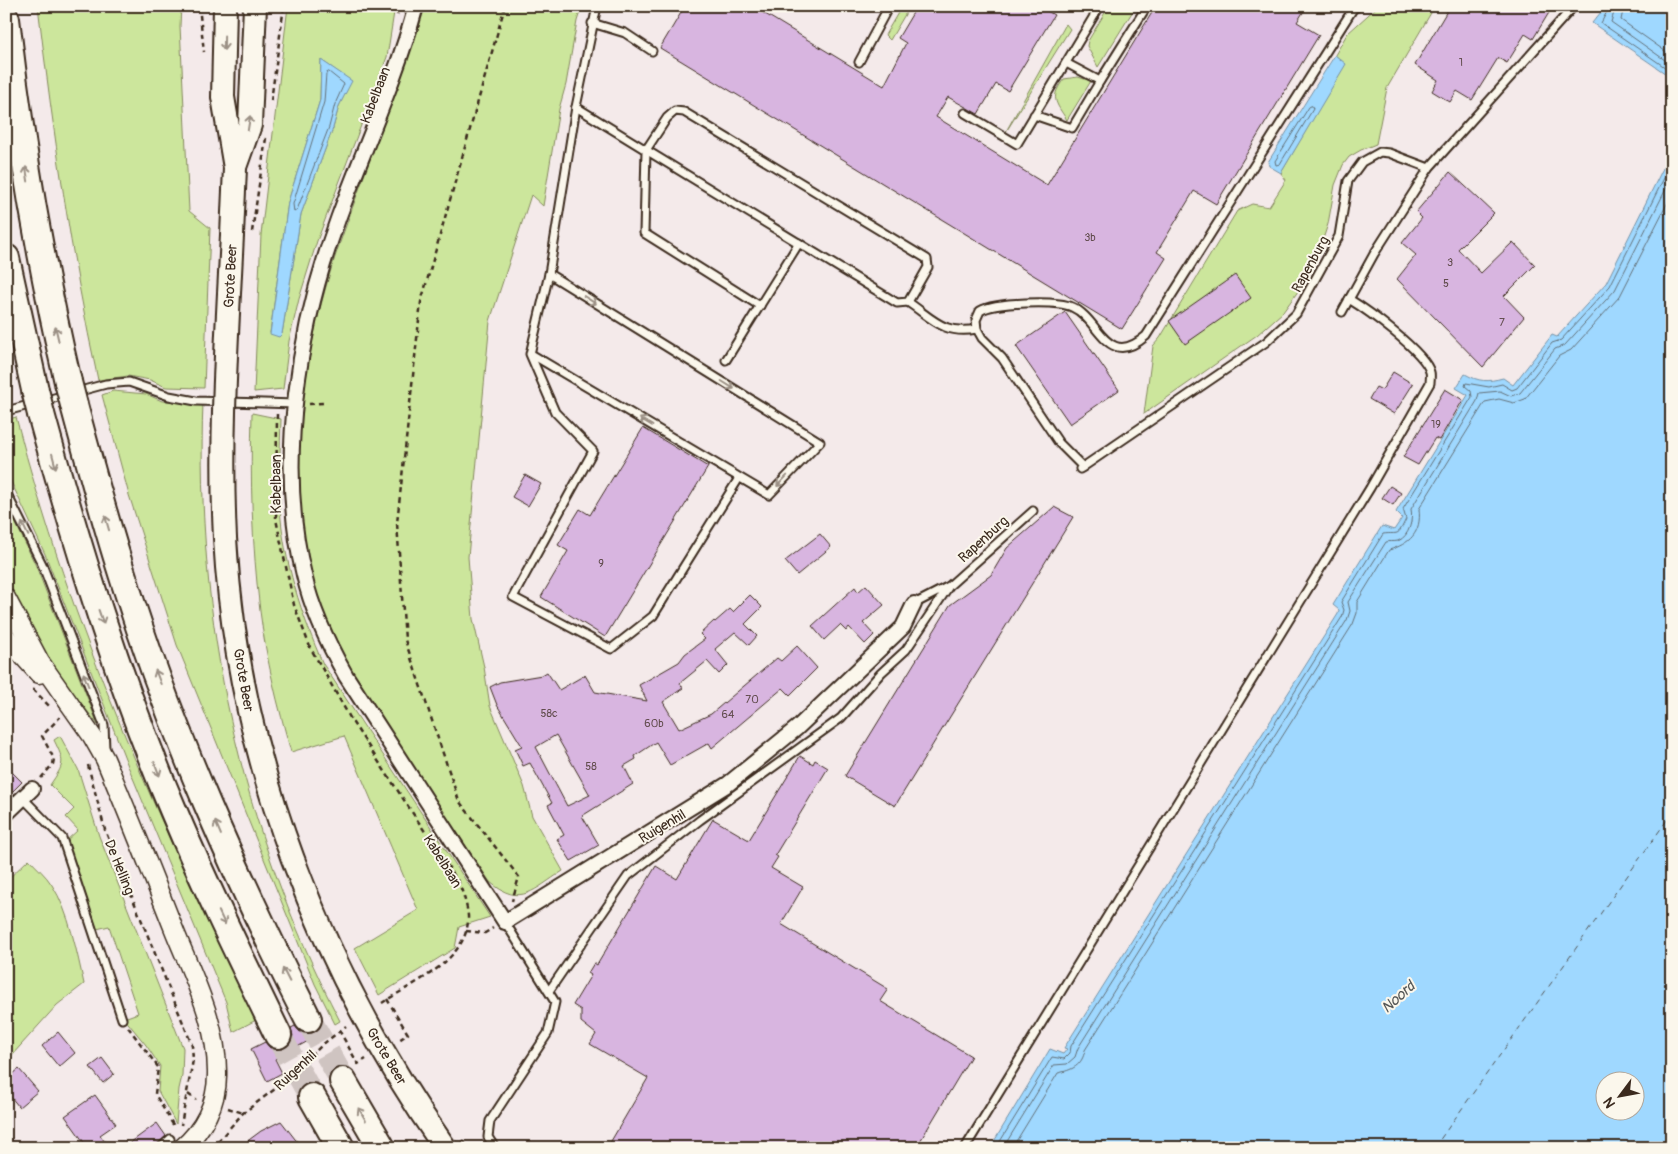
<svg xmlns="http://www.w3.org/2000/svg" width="1678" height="1154" font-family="Pangolin,sans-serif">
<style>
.green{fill:#cce69c;stroke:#84885d;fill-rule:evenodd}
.water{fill:#9fd8ff;stroke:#7792a5;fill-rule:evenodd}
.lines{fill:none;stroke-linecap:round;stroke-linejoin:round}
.shore{stroke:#637078;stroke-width:1}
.ferry{stroke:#545656;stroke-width:1;stroke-dasharray:6 5;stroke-linecap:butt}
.building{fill:#d8b5e0;stroke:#3b2a1e;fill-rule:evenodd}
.motorway-tunnel{stroke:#cfc4c1;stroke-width:26;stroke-dasharray:26 13;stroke-linecap:butt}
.service-casing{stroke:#3b2a1e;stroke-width:11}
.minor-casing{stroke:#3b2a1e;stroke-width:18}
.tertiary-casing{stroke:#3b2a1e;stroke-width:21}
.primary-casing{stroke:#3b2a1e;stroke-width:26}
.motorway-casing{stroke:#3b2a1e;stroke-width:30}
.path{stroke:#3b2a1e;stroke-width:2.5;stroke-dasharray:5 4;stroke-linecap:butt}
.service{stroke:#fbf7ec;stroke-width:7}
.minor{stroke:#fbf7ec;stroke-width:14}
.tertiary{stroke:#fbf7ec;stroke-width:18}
.primary{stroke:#fbf7ec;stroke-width:22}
.motorway{stroke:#fbf7ec;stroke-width:26}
.primary-bridge-casing{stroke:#3b2a1e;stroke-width:26;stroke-linecap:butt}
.motorway-bridge-casing{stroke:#3b2a1e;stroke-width:30;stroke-linecap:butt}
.primary-bridge{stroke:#fbf7ec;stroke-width:22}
.motorway-bridge{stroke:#fbf7ec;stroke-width:26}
.oneway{stroke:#9b9085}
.labels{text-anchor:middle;stroke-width:4;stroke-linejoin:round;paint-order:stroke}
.number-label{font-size:11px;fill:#624d4e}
.street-label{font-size:14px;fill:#3b2a1e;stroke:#fbf7ec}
.water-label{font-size:15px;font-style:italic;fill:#545656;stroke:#fbf7ec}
</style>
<rect width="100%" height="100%" fill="#f4eaea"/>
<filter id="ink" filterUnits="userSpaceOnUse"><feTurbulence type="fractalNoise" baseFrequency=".02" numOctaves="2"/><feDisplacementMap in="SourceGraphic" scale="10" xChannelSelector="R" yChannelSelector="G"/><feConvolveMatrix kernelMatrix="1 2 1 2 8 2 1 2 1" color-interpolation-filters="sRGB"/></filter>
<g filter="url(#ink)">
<g class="green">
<path d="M38 6H181L180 26 189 211 210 228 204 388 166 387 150 380 128 376 98 380C71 257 53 131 38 6Z"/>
<path d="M288 6H395L387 57 317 241 299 299 289 341 283 389 254 392 261 235ZM321 60 351 81 339 106 333 128 301 214 282 334 270 333 288 202 320 100Z"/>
<path d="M425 6H582L577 21 566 84 559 109 543 206 531 195 490 321 468 557 473 619 484 667 490 706 524 786 532 816 563 871C534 889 521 908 490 882 451 823 410 764 373 704 353 672 331 639 319 603 283 488 300 360 338 248 357 194 377 141 397 87 406 60 418 34 425 6Z"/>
<polygon points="902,6 910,6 890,40 885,35"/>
<polygon points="1109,6 1136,6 1098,67 1087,46 1088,41"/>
<polygon points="1378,6 1435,6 1387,88 1376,144 1361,150 1349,157 1343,165 1335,185 1328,224 1318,254 1304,283 1283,312 1257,335 1144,414 1153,346 1160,338 1237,211 1252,204 1269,207 1286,180 1281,173 1345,64 1335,55 1347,34"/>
<polygon points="1066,24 1070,29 1004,135"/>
<path d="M1078 77 1091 81 1067 120C1055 102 1050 97 1064 79Z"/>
<path d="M113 391 146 394 162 401 203 402C195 621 240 827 340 1021L335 1024 315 984 177 645 129 495 102 395Z"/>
<path d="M252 413 281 419C280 448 279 478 280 507 283 560 302 616 323 664L490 917 459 927 455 948 379 995 355 948 418 910 344 736 291 752C278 706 266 659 260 611 252 545 250 479 252 413Z"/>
<path d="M16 417C70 628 160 825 256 1020L233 1032 226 1002 128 766 45 554 6 471V420Z"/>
<polygon points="6,503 36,566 98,725 46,657 7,583"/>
<path d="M60 736 78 769 99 836 183 1048 182 1076 179 1089 176 1124 158 1091 160 1066 146 1045 124 1018 138 1013 109 926 97 929 67 840 78 830 66 817 74 809 50 785C65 763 65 763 54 740Z"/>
<path d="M29 859C36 867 46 875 52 885 69 911 77 953 84 984L57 1005 12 1055 6 1049V881Z"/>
</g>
<g class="water">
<polygon points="1606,6 1672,6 1672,78 1592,23"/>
<polygon points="1335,55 1346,64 1281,173 1269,166 1268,162"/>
<polygon points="321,60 352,81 339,106 333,128 301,214 282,334 279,337 270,334 288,202 320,100"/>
<path d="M1672 150V1148H990L1050 1049 1063 1054 1067 1049 1064 1048 1338 614 1339 610 1333 605 1382 526 1394 530 1402 518 1396 512 1468 395 1456 388 1465 374C1479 382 1488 382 1503 378L1513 385 1552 335 1557 337 1606 283ZM1606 1082H1636V1112H1606Z"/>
</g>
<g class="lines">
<g class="shore">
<polyline points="1610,6 1601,23 1672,72"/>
<polyline points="1616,6 1611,22 1672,65"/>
<polyline points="1624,6 1621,20 1672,56"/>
<polygon points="329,72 344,84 335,104 329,127 297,210 294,212 293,204 324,102 326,74"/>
<polygon points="1312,106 1313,109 1280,164 1276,165 1275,161 1309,107"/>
<path d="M996 1148 1052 1057 1064 1059 1070 1053 1071 1046 1342 617 1344 610 1341 602 1383 534C1399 532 1397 538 1406 519L1403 509 1472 397 1471 391 1465 386 1466 383 1489 387 1502 384 1512 390 1517 388 1552 343 1561 340 1610 286 1672 162"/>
<path d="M1003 1148 1054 1065 1067 1064 1075 1057 1078 1048 1347 620 1350 611 1348 602 1386 542C1389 541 1394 542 1398 541 1410 536 1413 519 1411 509L1477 401 1479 393 1500 391 1511 396 1520 393 1555 349 1565 345 1615 290 1672 177"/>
<path d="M1012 1148 1058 1073C1072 1070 1082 1066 1085 1050L1353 624 1357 613V602L1389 550C1409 544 1422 533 1419 509L1485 402 1499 399 1514 403 1525 399 1559 356 1571 350 1620 296 1672 194"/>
</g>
<polyline class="ferry" points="1434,1148 1672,813"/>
</g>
<g class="building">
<polygon points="685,6 752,6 884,86 906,43 898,38 917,6 1039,6 1054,15 1008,91 996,84 978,114 948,97 936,117 1047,185 1156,6 1307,6 1297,22 1319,35 1216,204 1194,191 1157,252 1166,258 1122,329 660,48"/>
<polygon points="1450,6 1553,6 1533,39 1525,34 1507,63 1498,58 1472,100 1457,91 1450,102 1432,91 1438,80 1415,65"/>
<polygon points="1450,172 1494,213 1458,249 1481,273 1513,242 1535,265 1504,296 1524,317 1483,367 1397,279 1416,255 1402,243 1422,218 1416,212"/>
<polygon points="1235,275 1251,298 1185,344 1169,321"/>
<polygon points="1065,312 1119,390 1070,424 1016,346"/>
<polygon points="1393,372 1413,384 1394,414 1369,399 1376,387 1382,390"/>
<polygon points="1445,389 1463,400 1439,440 1435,438 1418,465 1403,457"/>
<polygon points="643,428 708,467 605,637 541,597 568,551 558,545 580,509 590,515"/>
<polygon points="525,475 541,484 528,506 512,497"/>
<polygon points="1390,486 1401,493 1393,505 1382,498"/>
<polygon points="1054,507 1073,517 895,806 845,776 950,605 991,575 1007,548"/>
<polygon points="820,534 831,547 797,575 785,561"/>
<polygon points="866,585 884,605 863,623 874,635 865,644 849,627 846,631 840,625 824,640 812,626 855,587 858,592"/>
<path d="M750 595 762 607 745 624 757 636 749 645 735 632 715 649 728 665 719 674 707 661 680 683 683 688 663 702 679 729 711 714 777 658 781 661 797 646 817 668 790 695 783 688 712 748 709 743 670 765 656 742 635 756 636 759 624 766 633 784 582 816 599 845 571 861 557 839 564 835 548 805 552 803 530 763 523 766 515 749 522 746 497 705 490 687 500 682 542 675 547 672 559 690 585 675 595 692 647 701 639 685 679 662 685 654 705 639 700 634 714 621 715 622 730 609 733 612ZM556 735 590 795 567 806 536 747Z"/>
<polygon points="800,756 813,764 815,760 828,768 775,855 778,857 771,868 803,887 781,924 888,989 880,1001 971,1056 916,1148 607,1148 648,1078 590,1044 596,1034 581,1022 581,1010 573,1005 591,975 588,973 594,963 597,965 656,866 677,879 713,819 749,840"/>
<polygon points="6,766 22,782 6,798"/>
<polygon points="295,1026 300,1032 309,1034 312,1039 275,1059 282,1073 267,1081 251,1049 265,1042 270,1048 276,1050 285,1048 291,1043 293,1036 291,1028"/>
<polygon points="58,1032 75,1053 59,1067 42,1046"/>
<polygon points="102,1058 114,1074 103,1083 90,1067"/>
<polygon points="19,1069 38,1091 19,1107 6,1091 6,1080"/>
<polygon points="95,1095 116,1124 100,1135 109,1148 88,1148 65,1116"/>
<polygon points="281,1121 302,1148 238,1148 261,1131"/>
<polygon points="157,1123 166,1136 155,1148 123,1148"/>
</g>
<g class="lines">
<g class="motorway-tunnel">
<polyline points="308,1019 343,1081"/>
<polyline points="278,1035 312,1097"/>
</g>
<g class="service-casing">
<g id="service">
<polyline points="597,6 576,107 549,274 530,354 555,412 593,451 513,597 611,649 653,616 739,478"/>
<polyline points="592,23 625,33 652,51"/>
<polyline points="859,62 889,6"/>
<polyline points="1066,63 1100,81 1147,6"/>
<polyline points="576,107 646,150 644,233 760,306"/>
<polygon points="675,111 684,112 927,259 928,267 908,302 897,303 646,150 667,118"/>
<polyline points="965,113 1017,144 1100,6"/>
<polyline points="1034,115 1072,128 1100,81"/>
<path d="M908 302C934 320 944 335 977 329"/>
<polyline points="1342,312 1374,254 1429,168"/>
<polyline points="531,354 769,495 820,442 549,274"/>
<polyline points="726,360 799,243"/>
<polyline points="43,401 106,384 129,382 169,396 196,401 295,404"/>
<polyline points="6,411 33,404"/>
<path d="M1083 467 1059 443 1002 358 982 338 977 329 976 320 980 311C995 302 1056 300 1072 307 1100 319 1106 370 1146 336L1353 9 1358 6"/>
<polyline points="1080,469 1266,342 1296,314 1339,236 1348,181 1362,162 1380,152 1389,153 1429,168 1574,6"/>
<polyline points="6,492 42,564 104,725 105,749"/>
<polyline points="914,604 947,587"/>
<polyline points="23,798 62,838 122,1019"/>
<polyline points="549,991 628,876 700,820 841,718 881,673 906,650 949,586 1033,511"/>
<polyline points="160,1148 170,1139"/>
<polyline points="495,1148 488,1137 490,1121 548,1033 555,1002 505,922"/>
<path d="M965 1148 1370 488 1430 383C1430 380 1431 375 1430 372 1425 352 1367 310 1349 299"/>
</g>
</g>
<g class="minor-casing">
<g id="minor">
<path d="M416 6C396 79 364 148 338 219 299 326 276 463 304 575 312 611 328 644 346 676L505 922 728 784 797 728 903 627 914 604"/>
<polyline points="6,814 32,789"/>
</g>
</g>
<g class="tertiary-casing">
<g id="tertiary">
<path d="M6 598 40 662 92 736 105 759C129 815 151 871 173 927 192 975 218 1023 217 1075 217 1104 203 1130 182 1148"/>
<polyline points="6,637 39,674"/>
</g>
</g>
<g class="primary-casing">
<g id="primary">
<polyline points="225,6 223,97 235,168 232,235"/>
<polyline points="235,167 250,125 255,6"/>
</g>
</g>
<g class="motorway-casing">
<g id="motorway">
<path d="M6 19C20 141 40 262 68 382"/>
<polyline points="6,258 35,390"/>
<path d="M74 405C90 465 106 524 125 583 172 734 237 878 308 1019"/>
<path d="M41 414C78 549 119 683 174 812 206 888 242 961 278 1035"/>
<polyline points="343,1081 382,1148"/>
<polyline points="312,1097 341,1148"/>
</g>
</g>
<g class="path">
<polyline points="199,6 204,52"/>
<polyline points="505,6 421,302 397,523 405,640 459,801 519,877 512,901"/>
<polyline points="397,15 398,6"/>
<polyline points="271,101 284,6"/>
<polyline points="252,232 266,138"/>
<polyline points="309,404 323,403"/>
<path d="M277 414 276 519 294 605 310 647 353 723 459 883C463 894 467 904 468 916 470 960 412 983 382 1003"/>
<polyline points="33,689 50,707"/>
<polyline points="88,765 105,830 192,1045 193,1060 181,1125"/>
<polyline points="41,778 53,764 54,759 42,736 60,717"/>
<polyline points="466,931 485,933 493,928"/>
<polyline points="387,999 408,1034 399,1040"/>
<polyline points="128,1027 158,1067 155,1094 175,1128"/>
<polyline points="339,1030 358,1064 366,1059"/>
<polyline points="188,1094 196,1100"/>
<polyline points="228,1108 243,1113"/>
<polyline points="463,1140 468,1148"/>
<polyline points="212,1148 243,1113 283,1083 322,1045 346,1026"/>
</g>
<use href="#service" class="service"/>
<use href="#minor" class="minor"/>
<use href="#tertiary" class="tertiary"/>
<use href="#primary" class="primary"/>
<use href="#motorway" class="motorway"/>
<g class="primary-bridge-casing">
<path id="primary-bridge" d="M232 235C227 336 220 437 225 538 237 758 320 969 445 1148"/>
</g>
<g class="motorway-bridge-casing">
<g id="motorway-bridge">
<polyline points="68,382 74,405"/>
<polyline points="35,390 41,414"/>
</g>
</g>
<use href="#primary-bridge" class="primary-bridge"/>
<use href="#motorway-bridge" class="motorway-bridge"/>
</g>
<defs><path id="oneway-shaft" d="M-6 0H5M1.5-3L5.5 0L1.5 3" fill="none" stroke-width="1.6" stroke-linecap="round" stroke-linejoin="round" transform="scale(1.25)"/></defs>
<g class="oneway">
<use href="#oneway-shaft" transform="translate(224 43) rotate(91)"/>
<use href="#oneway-shaft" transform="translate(249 123) rotate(-81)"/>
<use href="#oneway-shaft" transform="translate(27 174) rotate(-99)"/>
<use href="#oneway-shaft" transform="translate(590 300) rotate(32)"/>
<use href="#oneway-shaft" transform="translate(57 334) rotate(-103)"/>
<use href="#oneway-shaft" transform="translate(728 385) rotate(32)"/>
<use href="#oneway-shaft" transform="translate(646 422) rotate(-149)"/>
<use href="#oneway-shaft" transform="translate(54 461) rotate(75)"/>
<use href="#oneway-shaft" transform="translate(782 481) rotate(134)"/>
<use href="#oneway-shaft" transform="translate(107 523) rotate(-106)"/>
<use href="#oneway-shaft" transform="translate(25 529) rotate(-116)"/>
<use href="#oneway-shaft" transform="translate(101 617) rotate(71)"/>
<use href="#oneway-shaft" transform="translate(158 677) rotate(-111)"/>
<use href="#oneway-shaft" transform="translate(86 680) rotate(-111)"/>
<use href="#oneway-shaft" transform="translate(157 769) rotate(69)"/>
<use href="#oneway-shaft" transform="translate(218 828) rotate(-113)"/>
<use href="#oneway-shaft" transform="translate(222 918) rotate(65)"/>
<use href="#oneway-shaft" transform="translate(286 975) rotate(-117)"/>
<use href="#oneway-shaft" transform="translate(362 1114) rotate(-120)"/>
</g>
</g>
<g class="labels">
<g class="number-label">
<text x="1461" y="66">1</text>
<text x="1090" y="241">3b</text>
<text x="1450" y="266">3</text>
<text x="1446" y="287">5</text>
<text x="1502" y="326">7</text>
<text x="1436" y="428">19</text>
<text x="601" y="567">9</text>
<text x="752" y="703">70</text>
<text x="549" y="717">58c</text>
<text x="728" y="718">64</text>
<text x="654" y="727">60b</text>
<text x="591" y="770">58</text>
</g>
<g class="street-label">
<text transform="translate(375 95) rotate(-69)" y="5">Kabelbaan</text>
<text transform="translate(1310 264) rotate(-61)" y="5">Rapenburg</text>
<text transform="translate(230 276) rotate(-87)" y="5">Grote Beer</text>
<text transform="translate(276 484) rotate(-90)" y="5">Kabelbaan</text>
<text transform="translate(983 539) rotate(-42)" y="5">Rapenburg</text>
<text transform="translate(244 680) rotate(80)" y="5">Grote Beer</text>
<text transform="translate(662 826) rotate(-31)" y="5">Ruigenhil</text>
<text transform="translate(443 861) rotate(58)" y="5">Kabelbaan</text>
<text transform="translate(120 867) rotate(68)" y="5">De Helling</text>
<text transform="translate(387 1056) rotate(59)" y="5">Grote Beer</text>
<text transform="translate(295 1070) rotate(-43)" y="5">Ruigenhil</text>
</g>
<g class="water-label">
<text transform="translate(1398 997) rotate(-42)" y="5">Noord</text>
</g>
</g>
<rect width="1678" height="1154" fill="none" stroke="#fbf7ec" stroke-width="25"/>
<rect x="12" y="12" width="1653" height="1129" fill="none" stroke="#3b2a1e" stroke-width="2" filter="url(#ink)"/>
<g transform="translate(1620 1096) rotate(238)"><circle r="24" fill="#fbf7ec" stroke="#aea59a"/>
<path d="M0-4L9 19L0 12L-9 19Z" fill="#3b2a1e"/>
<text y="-8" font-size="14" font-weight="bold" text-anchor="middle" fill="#3b2a1e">N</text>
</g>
</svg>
